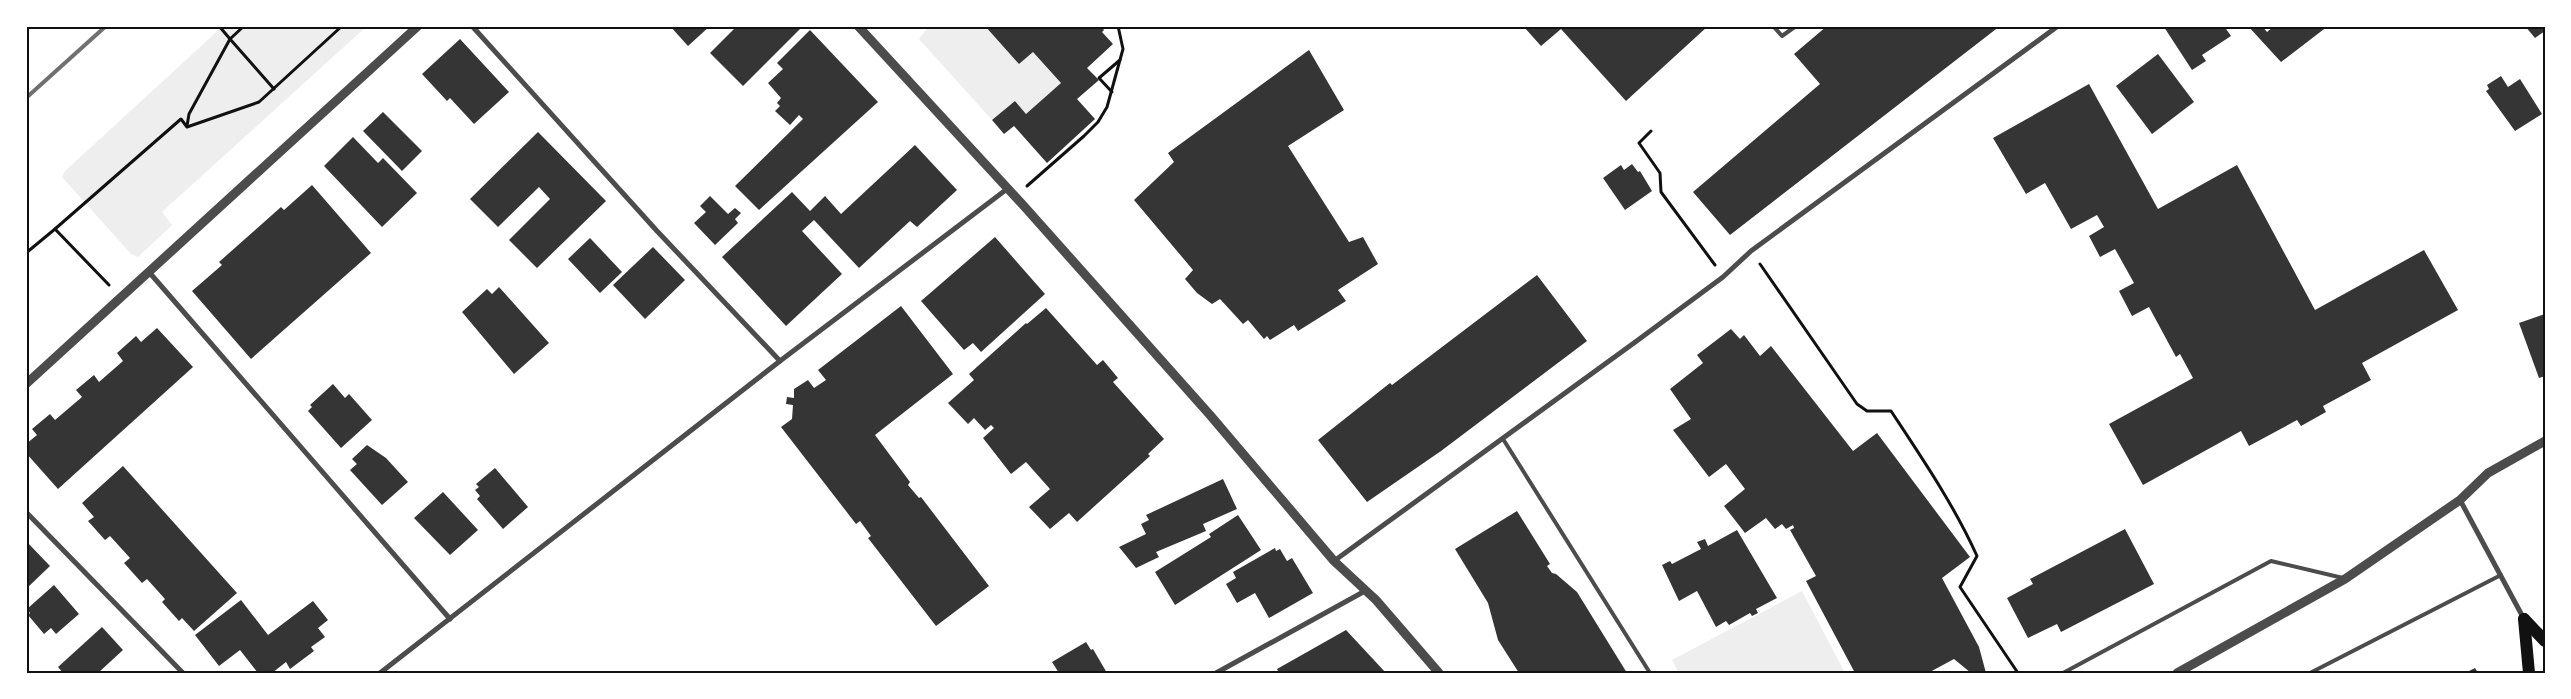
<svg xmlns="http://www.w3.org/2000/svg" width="2571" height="699" font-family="'Roboto Serif',serif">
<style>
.green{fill:#eee}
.building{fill:#353535}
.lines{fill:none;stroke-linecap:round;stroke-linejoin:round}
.path{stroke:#111;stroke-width:3}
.service{stroke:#4c4c4c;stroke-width:4}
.minor{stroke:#4c4c4c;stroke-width:5}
.tertiary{stroke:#4c4c4c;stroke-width:9}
.primary{stroke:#111;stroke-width:12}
.rail{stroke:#707070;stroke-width:4}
.neatline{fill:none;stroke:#111;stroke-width:2}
</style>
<rect width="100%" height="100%" fill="#fff"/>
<g class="green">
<polygon points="223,26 367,26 162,212 172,225 138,257 131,254 62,177 65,171"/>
<polygon points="929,26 985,26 1019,64 1033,52 1061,83 1026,114 1015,101 992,120 919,39"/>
<polygon points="1802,591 1845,673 1679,673 1672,660"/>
</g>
<g class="building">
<polygon points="670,26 710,26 688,46"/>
<polygon points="737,26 803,26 743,86 710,53"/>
<polygon points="985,26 1101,26 1104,30 1102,32 1113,44 1087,68 1099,80 1077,99 1095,119 1047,163 1014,126 1004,134 992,120 1015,101 1026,114 1061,83 1033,52 1019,64"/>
<polygon points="1523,26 1708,26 1626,101 1561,29 1541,46"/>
<polygon points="1827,26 2000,26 1730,235 1693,192 1820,84 1794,54"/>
<polygon points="2166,26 2224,26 2231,36 2202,55 2206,61 2192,70 2164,27"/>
<polygon points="2248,26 2262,26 2267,32 2274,26 2328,26 2281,62"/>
<polygon points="2525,26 2545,26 2545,31 2535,38"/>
<polygon points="810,30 878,102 759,210 735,186 803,119 799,115 790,125 775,111 780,106 777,103 781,98 768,83 783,69 777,63"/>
<polygon points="460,39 509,92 474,124 450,98 447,101 422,74"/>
<polygon points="1309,50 1344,110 1288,146 1349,242 1363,237 1378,264 1338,290 1346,301 1298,331 1294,325 1270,340 1267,336 1264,339 1248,320 1243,324 1220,299 1212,304 1197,293 1185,279 1193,270 1134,200 1174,162 1168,153"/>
<polygon points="2158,54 2194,102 2152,134 2116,86"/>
<polygon points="2501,76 2508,87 2520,79 2542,114 2515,131 2486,91 2489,89 2487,85"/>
<polygon points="2089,84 2158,209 2237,165 2315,310 2424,250 2458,310 2362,363 2371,380 2323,406 2326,412 2301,426 2297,420 2249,446 2241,431 2143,485 2109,424 2193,378 2180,354 2176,357 2149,307 2132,316 2119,291 2134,283 2115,249 2100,257 2089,236 2104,227 2097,215 2071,229 2045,183 2026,194 1993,138"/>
<polygon points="383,112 422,151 402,171 363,131"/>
<polygon points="538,132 606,201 537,268 509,240 550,199 539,187 498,227 470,199"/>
<polygon points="353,137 378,163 383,158 417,193 382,227 324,166"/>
<polygon points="915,145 957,190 917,227 910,221 859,268 814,220 802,231 842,274 786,326 722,257 792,192 810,211 825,196 841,214"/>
<polygon points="1632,164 1638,172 1640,171 1652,191 1625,210 1603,178 1621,165 1624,170"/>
<polygon points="312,185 371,253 251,359 192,291 222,265 219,262 281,207 284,210"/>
<polygon points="710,196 728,214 735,208 741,213 735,219 738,223 715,245 694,223 706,212 700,206"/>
<polygon points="995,237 1045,294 981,352 973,343 964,350 921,301"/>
<polygon points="590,238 622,272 600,293 568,259"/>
<polygon points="653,247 685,280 645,319 613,285"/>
<polygon points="1537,275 1587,341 1441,451 1367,502 1318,440 1390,383 1392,385"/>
<polygon points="499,287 549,343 514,374 462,312 487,289 492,294"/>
<polygon points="901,306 953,374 875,435 910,482 908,485 919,498 921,497 989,586 936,626 868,538 871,536 860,521 856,524 781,427 792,419 793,405 786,404 787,397 794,398 794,389 808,380 814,388 826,380 818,370"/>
<polygon points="1046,308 1097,365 1103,360 1118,378 1113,382 1164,439 1148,454 1150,456 1077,522 1069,513 1050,529 1029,507 1050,489 1026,462 1011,474 983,438 994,428 991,425 985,430 974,418 968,424 948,403 974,380 969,374 1026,323 1027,324"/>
<polygon points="2545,314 2545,376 2539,378 2519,323"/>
<polygon points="157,328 193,367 58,489 26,453 26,444 37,435 32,429 50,414 55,420 82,397 76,390 94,375 99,382 123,361 117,353 136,336 141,342"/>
<polygon points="1731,329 1740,339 1744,335 1760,356 1771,346 1853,451 1877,433 1970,557 1942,578 1979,647 1986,673 1971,673 1954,659 1928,673 1855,673 1806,581 1816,576 1790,530 1794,528 1793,525 1786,529 1782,524 1775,529 1766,518 1745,533 1724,506 1745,489 1726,464 1709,477 1673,430 1691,419 1670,389 1703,363 1697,355"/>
<polygon points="333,384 345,398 349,394 372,420 341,448 308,411 312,407 310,405"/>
<polygon points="367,445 386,458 408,482 382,505 350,470 357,464 352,459"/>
<polygon points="123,466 237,593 194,631 182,618 179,621 162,602 165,599 147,579 142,583 124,563 130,558 110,536 105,540 88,521 94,517 82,503"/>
<polygon points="495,468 528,507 503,529 477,499 480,496 475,490 479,487 476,484"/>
<polygon points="1223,479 1237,509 1203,524 1206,531 1156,552 1159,557 1136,568 1119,547 1146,534 1141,524 1149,520 1146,515"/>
<polygon points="443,492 478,530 450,555 414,518"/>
<polygon points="1517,511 1550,564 1547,566 1552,573 1556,574 1577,592 1627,673 1519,673 1498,640 1488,603 1455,549"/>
<polygon points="1238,515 1261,550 1175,605 1155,572 1211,537 1209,534"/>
<polygon points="2125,529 2154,584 2061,632 2057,624 2028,638 2007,598 2033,584 2030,579"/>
<polygon points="1737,530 1777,598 1756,609 1758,613 1752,616 1750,613 1729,625 1726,621 1716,627 1697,591 1679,601 1662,565 1670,561 1672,564 1701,549 1697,542 1705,539 1708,546"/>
<polygon points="26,541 50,566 26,589"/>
<polygon points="1275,548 1276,551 1280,549 1287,561 1292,558 1313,593 1269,618 1255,593 1237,603 1226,584 1236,578 1233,572"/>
<polygon points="54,585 79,614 56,634 51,628 44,634 28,615 30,613 27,609"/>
<polygon points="241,600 268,635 313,601 328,620 318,628 325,637 311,647 314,651 290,669 286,662 272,673 258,673 240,650 219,666 195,635"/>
<polygon points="102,627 123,650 98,673 63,673 58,667"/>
<polygon points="1346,630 1386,673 1279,673 1277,669"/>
<polygon points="1086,642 1091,650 1093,649 1107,673 1059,673 1052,662"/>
<polygon points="2475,668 2478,673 2465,673"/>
</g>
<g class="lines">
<g class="path">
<polyline points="219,26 230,39 244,26"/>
<polyline points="1112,92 1099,78 1120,60"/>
<polyline points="187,126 189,114 230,39 274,89"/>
<polyline points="1651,131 1639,143 1660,173 1661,192 1715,265"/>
<polyline points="1027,186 1084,136 1098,122 1107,107 1123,49 1118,26"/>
<polyline points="26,253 55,229"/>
<path d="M1760 264 1857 404 1867 411H1891C1922 458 1954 505 1977 556L1960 587 2018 673"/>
<polyline points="109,285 55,229 181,119 187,127 259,102 342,26"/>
</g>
<g class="service">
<polyline points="1773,26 1782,36 1796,26"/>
<polyline points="1503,439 1650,673"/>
<polyline points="2063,673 2271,561 2343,578"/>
<polyline points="2310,673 2501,575"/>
</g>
<g class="minor">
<polyline points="472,26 657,231 780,361"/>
<polyline points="149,272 450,619"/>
<polyline points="2460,500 2524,619"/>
<polyline points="26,512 183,673"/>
<polyline points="1334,561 1638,340 1723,277 1751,251 2058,26"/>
<polyline points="380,673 780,361 1007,189"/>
<polyline points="1216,673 1365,591"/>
</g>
<g class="tertiary">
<polyline points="858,26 1023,205 1210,415 1334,561 1376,600 1439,673"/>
<polyline points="26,384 418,26"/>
<polyline points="2177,673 2345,579 2460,500 2488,473 2545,441"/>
</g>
<g class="primary">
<polyline points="2524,619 2529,673"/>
<polyline points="2524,619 2545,641"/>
</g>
<polyline class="rail" points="26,98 106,26"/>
</g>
<rect width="2571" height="699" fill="none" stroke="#ffffff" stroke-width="55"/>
<rect x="28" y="28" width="2516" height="644" class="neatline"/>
</svg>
